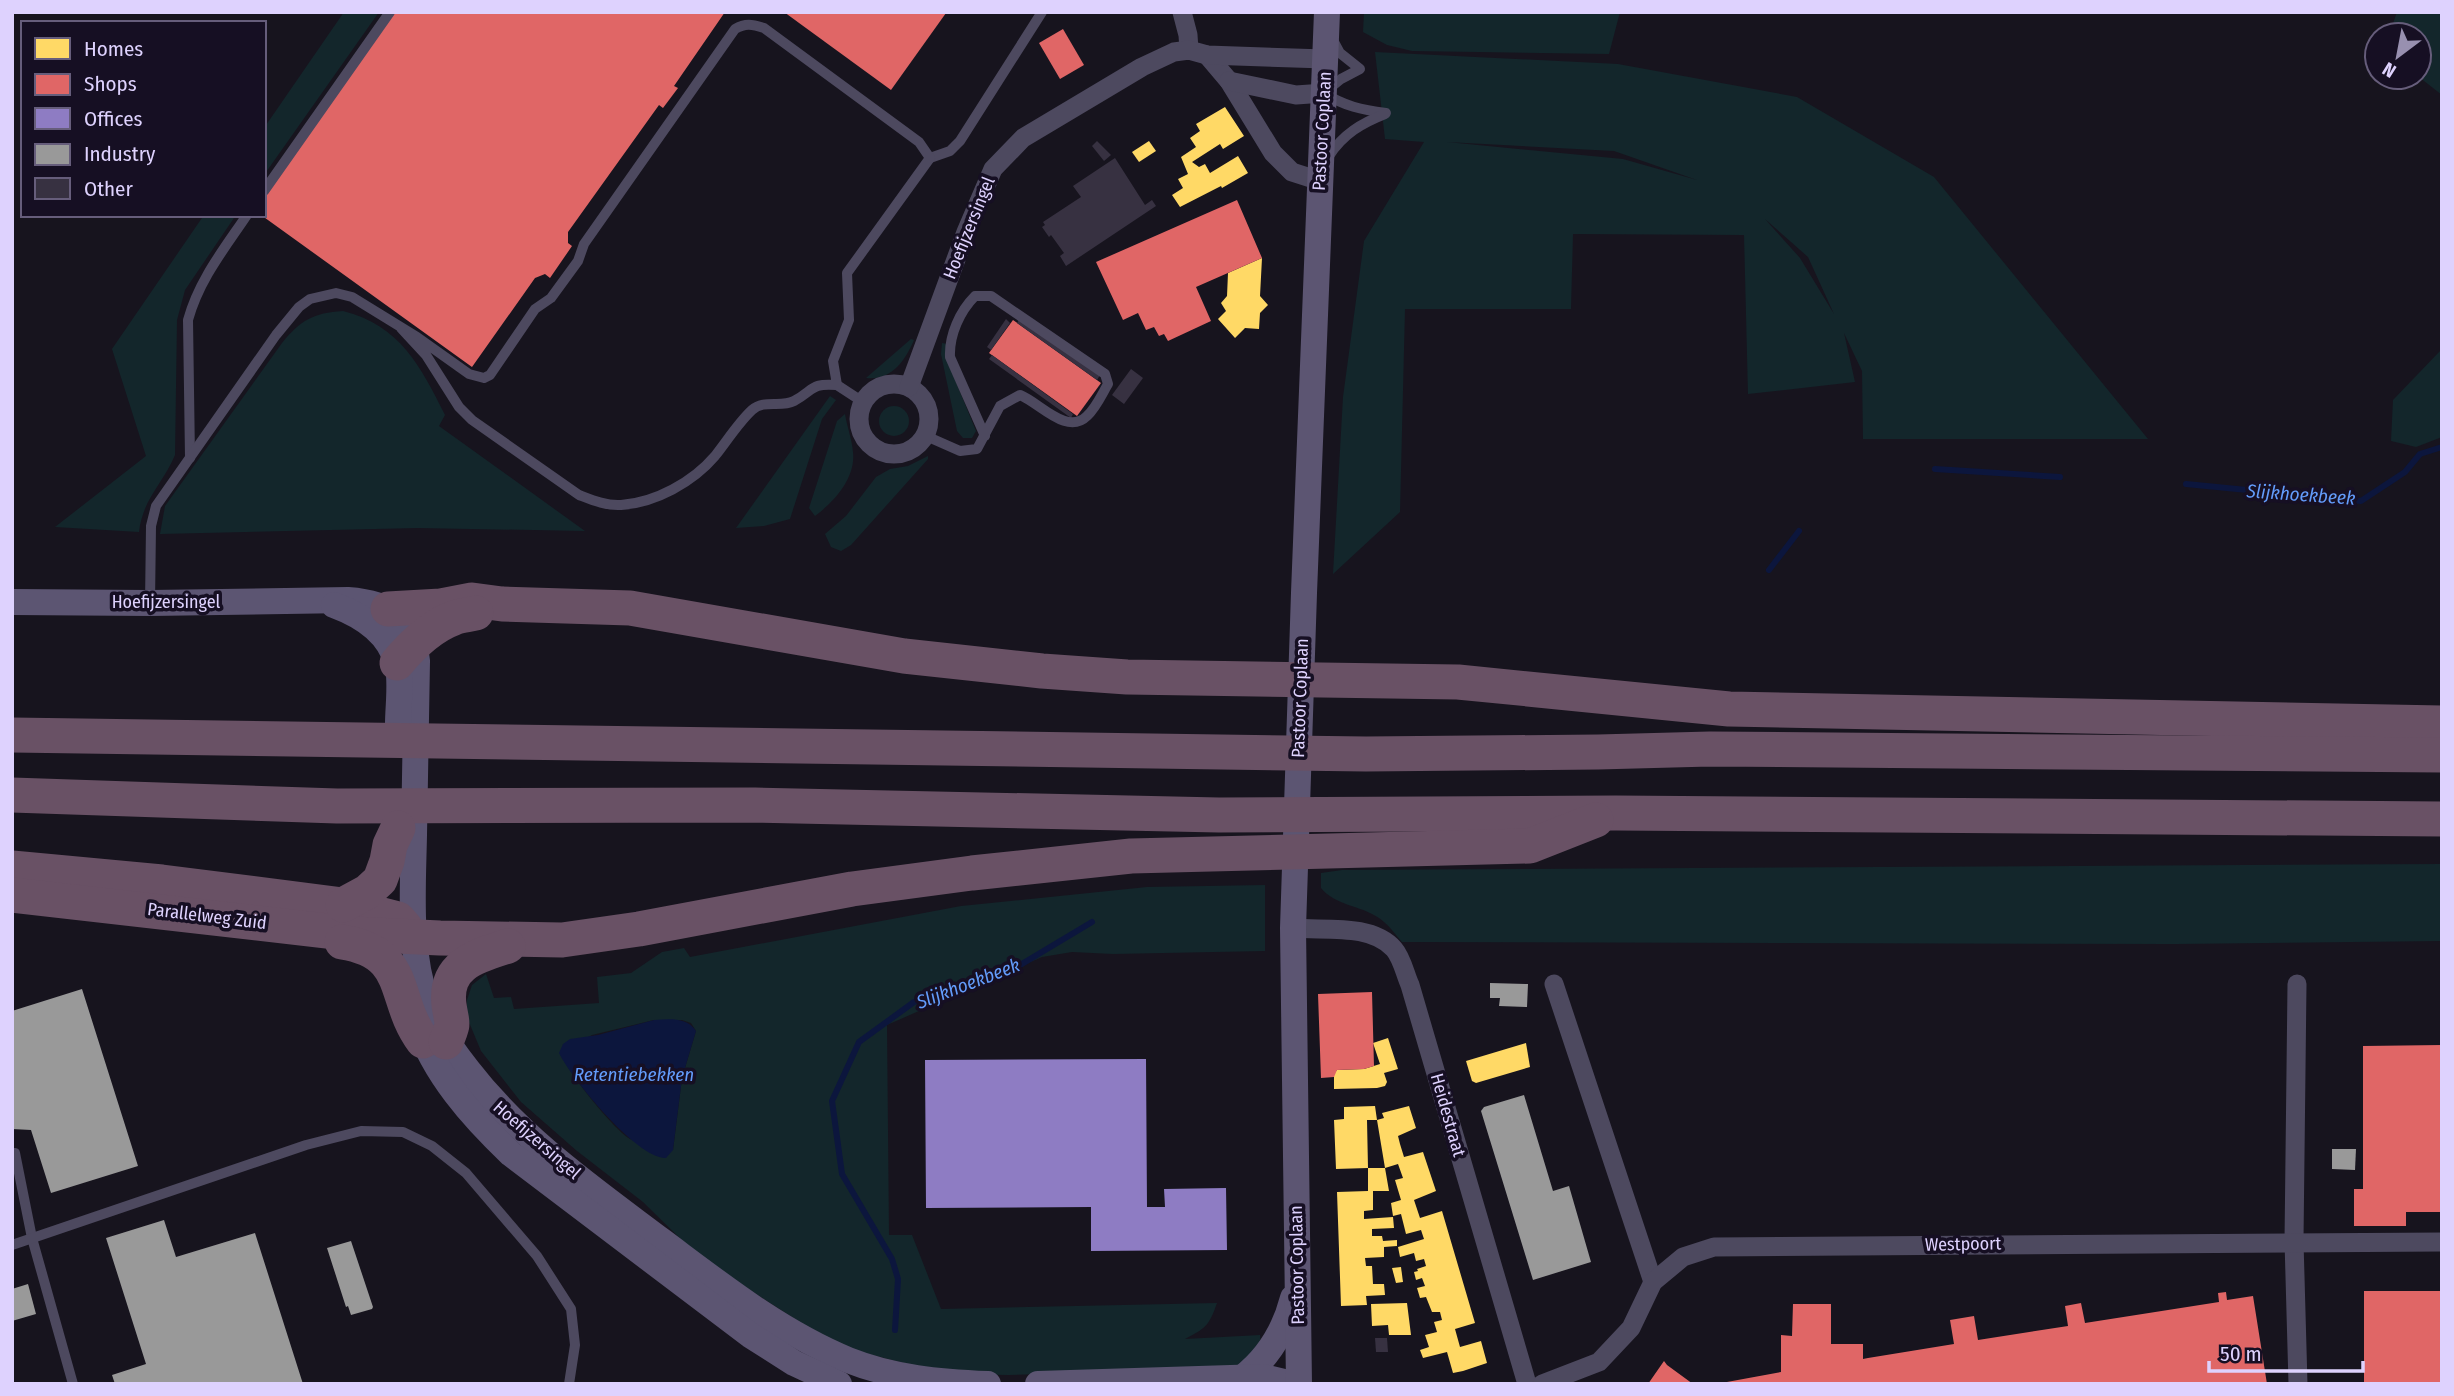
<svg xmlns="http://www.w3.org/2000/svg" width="2454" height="1396" font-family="'Fira Sans Condensed',sans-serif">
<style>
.green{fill:#13262b;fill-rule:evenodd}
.water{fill:#0c163d}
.homes{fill:#ffd966}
.shops{fill:#e06666}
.offices{fill:#8e7cc3}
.industry{fill:#999}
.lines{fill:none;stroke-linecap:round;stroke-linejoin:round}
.stream{stroke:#0c163d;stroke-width:6}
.building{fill:#373141}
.lane{stroke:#4d495f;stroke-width:10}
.street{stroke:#4d495f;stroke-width:19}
.secondary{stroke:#5c5572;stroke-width:26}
.highway{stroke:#695165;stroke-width:35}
.labels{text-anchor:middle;stroke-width:7;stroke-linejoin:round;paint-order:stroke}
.street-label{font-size:18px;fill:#ded2fe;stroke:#160f23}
.water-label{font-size:19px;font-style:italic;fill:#639cfb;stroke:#160f23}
</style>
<rect width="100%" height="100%" fill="#17141e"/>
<g class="green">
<polygon points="344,12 379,12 264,175 264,128"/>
<polygon points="1364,12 1620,12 1609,54 1412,51 1387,45 1363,32"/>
<polygon points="2397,12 2442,12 2442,95 2419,77 2419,35 2389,35"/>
<path d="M1375 52 1618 64 1797 97 1934 177 2148 439H1863L1862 371 1844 333 1855 382 1748 394 1744 235 1573 234 1571 309H1405L1400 512 1333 574 1343 397 1364 241 1424 142 1385 139ZM1447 142 1614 151 1697 180 1623 159ZM1765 219 1808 257 1834 314 1800 258Z"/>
<path d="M204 215H236L185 290 177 320 175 455C163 484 143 498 139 532L55 527 146 456 112 349Z"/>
<path d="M343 311C400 325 421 367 445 415L439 426 585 531 418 528 160 534 165 506 282 343C301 320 313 313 343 311Z"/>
<path d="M911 339 914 340C905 361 891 381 866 378Z"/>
<polygon points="942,343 947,344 949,365 976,431 972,438 963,438 957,431 941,354"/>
<polygon points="2442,349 2442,437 2416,447 2391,441 2393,400"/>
<polygon points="830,396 836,400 822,419 790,519 764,526 736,528"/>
<circle cx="894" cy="421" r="15"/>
<path d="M845 414C847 427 852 439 853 452 856 478 834 502 815 516L809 508 837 421Z"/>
<polygon points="928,456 928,459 851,545 841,551 831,547 825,534 846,516 876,477 890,469 908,466"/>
<path d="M2442 864V941L2176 944 1402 942C1395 934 1388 924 1379 918 1360 905 1336 906 1321 888V873L1342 870Z"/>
<path d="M1265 885V951L1113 954 1072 952 1042 957 887 1025 889 1235H912L941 1309 1217 1303C1209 1326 1206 1328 1185 1339L1260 1335 1261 1344 1242 1365 1223 1369 1009 1375 947 1374 837 1346 699 1257 643 1202 577 1151 521 1102 481 1051 466 1015 467 1000 472 985 486 974 494 998 511 997 514 1009 599 1003 597 977 631 973 662 952 684 948 690 957 961 906 1147 887ZM654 1020H682L691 1023 696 1031 682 1078 673 1150C660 1147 641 1145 630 1139 612 1128 568 1072 560 1053L592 1035Z"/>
</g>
<path class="water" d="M654 1020C670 1019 687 1017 696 1031L682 1078 673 1150 666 1158C637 1159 571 1078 559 1053L563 1044 570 1039 598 1035Z"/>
<g class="homes">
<polygon points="1225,107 1244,136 1223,149 1220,144 1192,162 1199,167 1205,164 1210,173 1238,156 1248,173 1222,188 1221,186 1180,207 1172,195 1183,188 1178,179 1188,174 1181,157 1196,147 1190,138 1200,131 1196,124"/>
<polygon points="1149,141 1156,151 1139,162 1132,152"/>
<polygon points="1262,258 1260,296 1268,305 1260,313 1259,329 1245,328 1235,338 1218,319 1226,311 1221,303 1227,296 1228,273"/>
<polygon points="1388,1038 1398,1069 1384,1073 1387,1082 1385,1086 1377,1088 1334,1089 1334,1073 1337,1070 1364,1069 1380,1064 1373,1043"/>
<polygon points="1526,1043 1530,1067 1476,1083 1472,1081 1466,1061"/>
<polygon points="1375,1106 1377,1120 1367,1120 1368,1168 1336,1169 1334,1120 1344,1119 1344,1107"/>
<polygon points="1409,1106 1416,1128 1398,1136 1400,1144 1404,1157 1423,1152 1436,1191 1414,1200 1420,1218 1442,1211 1475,1323 1455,1329 1460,1347 1481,1341 1487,1363 1463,1371 1453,1373 1447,1352 1423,1358 1420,1350 1429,1347 1425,1335 1437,1332 1434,1322 1442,1320 1440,1312 1432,1312 1426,1297 1420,1298 1417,1288 1425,1286 1422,1278 1416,1280 1414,1272 1418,1271 1417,1269 1426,1266 1424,1259 1416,1261 1414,1253 1400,1257 1398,1247 1424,1239 1421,1230 1406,1234 1401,1214 1393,1216 1391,1203 1401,1200 1395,1180 1403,1178 1398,1164 1385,1168 1389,1191 1373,1191 1373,1210 1364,1211 1364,1219 1393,1217 1394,1228 1372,1229 1372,1236 1382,1236 1383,1241 1397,1240 1397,1246 1384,1247 1384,1257 1365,1258 1366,1266 1372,1266 1373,1284 1384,1284 1385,1295 1366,1296 1367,1305 1341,1306 1337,1192 1368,1191 1368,1168 1385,1168 1377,1120 1384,1118 1382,1113"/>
<polygon points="1401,1267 1403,1282 1396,1283 1392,1268"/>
<polygon points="1407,1303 1411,1335 1389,1335 1388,1325 1372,1326 1371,1304"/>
</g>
<g class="shops">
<polygon points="395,12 725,12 674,86 678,88 663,108 659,105 568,232 568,243 572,246 550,278 545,274 535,278 472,367 261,215 264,215 264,196"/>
<polygon points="784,12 945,12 946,13 891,90"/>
<polygon points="1063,29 1084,65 1060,79 1039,43"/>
<polygon points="1237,200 1262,258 1196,287 1211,321 1168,341 1164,334 1159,336 1154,327 1146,330 1138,313 1123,320 1096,262"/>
<polygon points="1013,320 1101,383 1077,416 989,353"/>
<polygon points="1372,992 1374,1066 1364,1069 1337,1070 1334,1077 1321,1078 1318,994"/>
<polygon points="2442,1045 2442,1212 2406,1212 2406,1226 2354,1226 2354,1189 2363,1189 2363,1046"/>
<rect x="2364" y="1291" width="78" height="93"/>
<polygon points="2226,1292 2227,1300 2253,1296 2267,1384 1716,1384 1781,1372 1781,1335 1792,1336 1793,1304 1831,1304 1831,1344 1863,1344 1863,1359 1868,1358 1954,1344 1950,1320 1974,1316 1978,1340 2068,1326 2065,1306 2081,1303 2085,1323 2219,1302 2218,1293"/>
<polygon points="1664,1361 1667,1365 1693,1384 1648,1384"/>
</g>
<polygon class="offices" points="1146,1059 1147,1207 1165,1207 1164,1189 1226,1188 1227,1250 1091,1251 1091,1207 926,1208 925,1060"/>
<g class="industry">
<polygon points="1490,983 1528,984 1527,1007 1499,1006 1500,998 1490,998"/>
<polygon points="82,989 138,1166 51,1193 31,1130 12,1129 12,1011"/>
<polygon points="1524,1095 1553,1191 1569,1186 1591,1262 1533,1280 1481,1111 1484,1107"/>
<polygon points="2332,1149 2356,1149 2355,1170 2332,1169"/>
<polygon points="164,1220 176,1257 255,1233 303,1384 115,1384 112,1375 146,1364 106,1238"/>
<polygon points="351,1241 373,1307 372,1309 351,1315 348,1306 346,1307 327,1248"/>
<polygon points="28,1284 36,1314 12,1321 12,1289"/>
</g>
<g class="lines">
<g class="stream">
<polyline points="1935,469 2060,477"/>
<polyline points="2186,484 2361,501 2405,472 2420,454 2442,447"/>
<polyline points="1769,570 1799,531"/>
<polyline points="895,1330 898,1279 892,1259 842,1174 832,1101 859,1042 914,1002 1012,970 1092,922"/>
</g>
</g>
<g class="building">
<polygon points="1097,141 1111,155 1104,161 1092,146"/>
<polygon points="1115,158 1145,205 1152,200 1156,206 1066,266 1060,256 1064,253 1051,235 1049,237 1042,227 1045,225 1043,222 1081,197 1073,186"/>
<polygon points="1020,318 1100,375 1097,380 1017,323"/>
<polygon points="1006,319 1010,323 991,350 987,347"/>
<polygon points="992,355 1073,414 1071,418 989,359"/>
<polygon points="1131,369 1143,378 1124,404 1112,395"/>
<polygon points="1375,1338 1387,1338 1388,1352 1376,1352"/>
</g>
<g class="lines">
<g class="lane">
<path d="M1333 40 1340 53 1360 69 1341 79 1324 93C1344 106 1362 110 1386 113"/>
<path d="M1329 156C1343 134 1362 123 1385 114"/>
<polyline points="930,158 950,151 960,141 1042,12"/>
<polyline points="264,191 390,12"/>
<polyline points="837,385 863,402"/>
<path d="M926 436 960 451 977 449 1000 406 1020 395C1040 403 1067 436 1087 416 1096 408 1102 394 1108 384L1105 374 991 296H975C960 311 949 335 950 357L985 436"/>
<path d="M190 458 188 320C199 280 224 249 247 215"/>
<path d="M150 603 151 526 156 506 276 335 299 307 310 299 336 293 352 297 417 337 469 374 484 378 490 375 535 309 551 298 578 261 584 244 735 29C745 23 752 24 764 28L919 142 930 158 847 273 849 320 833 361 837 385C809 383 815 390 794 401 781 408 764 399 752 410 738 423 727 441 715 456 693 482 655 503 621 505 606 506 592 500 579 495L472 420 459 407 426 355 401 328"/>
<polyline points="15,1153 32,1238 73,1384"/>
<polyline points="12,1245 306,1145 361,1131 403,1132 432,1146 466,1173 537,1256 571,1309 575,1345 569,1384"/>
</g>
<g class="street">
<polyline points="1182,12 1188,35 1189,50"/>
<polyline points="1207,55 1229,81 1273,153 1292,172 1320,181"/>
<polyline points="1229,81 1296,95 1324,93"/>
<circle cx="894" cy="419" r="35"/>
<polyline points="909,387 966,232 993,169 1023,138 1142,67 1174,52 1189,50 1207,55 1325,59"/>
<path d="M1293 928C1324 931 1371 923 1394 949 1402 958 1405 974 1410 985L1527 1384"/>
<polyline points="1554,984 1653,1282"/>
<polyline points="2297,984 2294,1241 2298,1384"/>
<polyline points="1542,1384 1599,1362 1631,1328 1653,1282 1683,1257 1714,1247 2442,1242"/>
</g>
<g class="secondary">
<path d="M12 602 150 603 348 600C389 603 412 617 417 661 416 719 415 777 414 835 413 889 408 951 427 1003 436 1028 452 1050 468 1070 521 1139 593 1189 662 1241 721 1285 780 1332 848 1360 893 1378 940 1382 988 1384"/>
<path d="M334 605C361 615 389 632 397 663 402 679 398 706 398 724"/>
<path d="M417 1023C434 1074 472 1117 511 1154L750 1335 794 1363 839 1384"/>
<path d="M1242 1378C1268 1358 1285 1329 1293 1298"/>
<polyline points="1038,1384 1263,1377 1292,1384"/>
<polyline points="1299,1384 1293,928 1304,593 1327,12"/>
</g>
<g class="highway">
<polyline points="388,609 441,606 472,600 502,604 630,608 904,656 1042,671 1127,677 1458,682 1729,709 2442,723"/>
<path d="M397 663C412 645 432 626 454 618 461 615 469 615 476 613"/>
<polyline points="12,735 1366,754 1598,752 1710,749 2442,755"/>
<polyline points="12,795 337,806 755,805 1219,815 1616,813 2442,819"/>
<polyline points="12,868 162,882 343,905 398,919 405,927"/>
<polyline points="12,895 353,934 440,938 562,940 639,929 852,889 972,873 1131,856 1530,846 1596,820"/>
<polyline points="343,905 367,892 380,880 387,861 390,845 398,828"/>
<path d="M342 942C411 953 391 998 423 1041"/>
<path d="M446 1042C455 1020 452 1026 449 1005 444 964 477 956 508 946"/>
</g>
</g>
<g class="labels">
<g class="street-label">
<text transform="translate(1322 131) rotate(-87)" y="6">Pastoor Coplaan</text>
<text transform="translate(969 228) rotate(-68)" y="6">Hoefijzersingel</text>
<text x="166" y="608">Hoefijzersingel</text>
<text transform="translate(1300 698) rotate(-88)" y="6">Pastoor Coplaan</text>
<text transform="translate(207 916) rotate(7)" y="6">Parallelweg Zuid</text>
<text transform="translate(1448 1115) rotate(74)" y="6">Heidestraat</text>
<text transform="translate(537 1140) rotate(41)" y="6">Hoefijzersingel</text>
<text transform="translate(1963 1244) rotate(-1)" y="6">Westpoort</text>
<text transform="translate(1297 1265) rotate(-91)" y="6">Pastoor Coplaan</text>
</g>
<g class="water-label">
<text transform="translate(2301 494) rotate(4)" y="7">Slijkhoekbeek</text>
<text transform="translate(968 983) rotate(-21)" y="7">Slijkhoekbeek</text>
<text x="634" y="1081">Retentiebekken</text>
</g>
</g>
<rect width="2454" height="1396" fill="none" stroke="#ded2fe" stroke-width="28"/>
<rect x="21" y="21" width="245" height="196" fill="#160f23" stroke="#665d7b" stroke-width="2"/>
<rect x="35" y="38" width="35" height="21" fill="#ffd966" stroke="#665d7b" stroke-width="2"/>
<text x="84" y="56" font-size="21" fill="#ded2fe">Homes</text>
<rect x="35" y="74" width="35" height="21" fill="#e06666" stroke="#665d7b" stroke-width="2"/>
<text x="84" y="91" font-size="21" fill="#ded2fe">Shops</text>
<rect x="35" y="108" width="35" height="21" fill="#8e7cc3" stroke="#665d7b" stroke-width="2"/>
<text x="84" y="126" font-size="21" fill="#ded2fe">Offices</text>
<rect x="35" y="144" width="35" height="21" fill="#999999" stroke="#665d7b" stroke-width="2"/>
<text x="84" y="161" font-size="21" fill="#ded2fe">Industry</text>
<rect x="35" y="178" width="35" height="21" fill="#373141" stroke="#665d7b" stroke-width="2"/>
<text x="84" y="196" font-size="21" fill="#ded2fe">Other</text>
<g transform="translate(2398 56) rotate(212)"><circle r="33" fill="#160f23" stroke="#665d7b" stroke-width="2"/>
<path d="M0-5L12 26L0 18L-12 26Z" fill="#9890b0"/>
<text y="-10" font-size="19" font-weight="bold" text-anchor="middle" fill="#ded2fe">N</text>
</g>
<path d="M2209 1361v10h154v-10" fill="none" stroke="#ded2fe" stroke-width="3.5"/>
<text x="2220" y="1361" font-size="21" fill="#ded2fe" stroke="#160f23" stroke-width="5" paint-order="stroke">50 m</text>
</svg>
